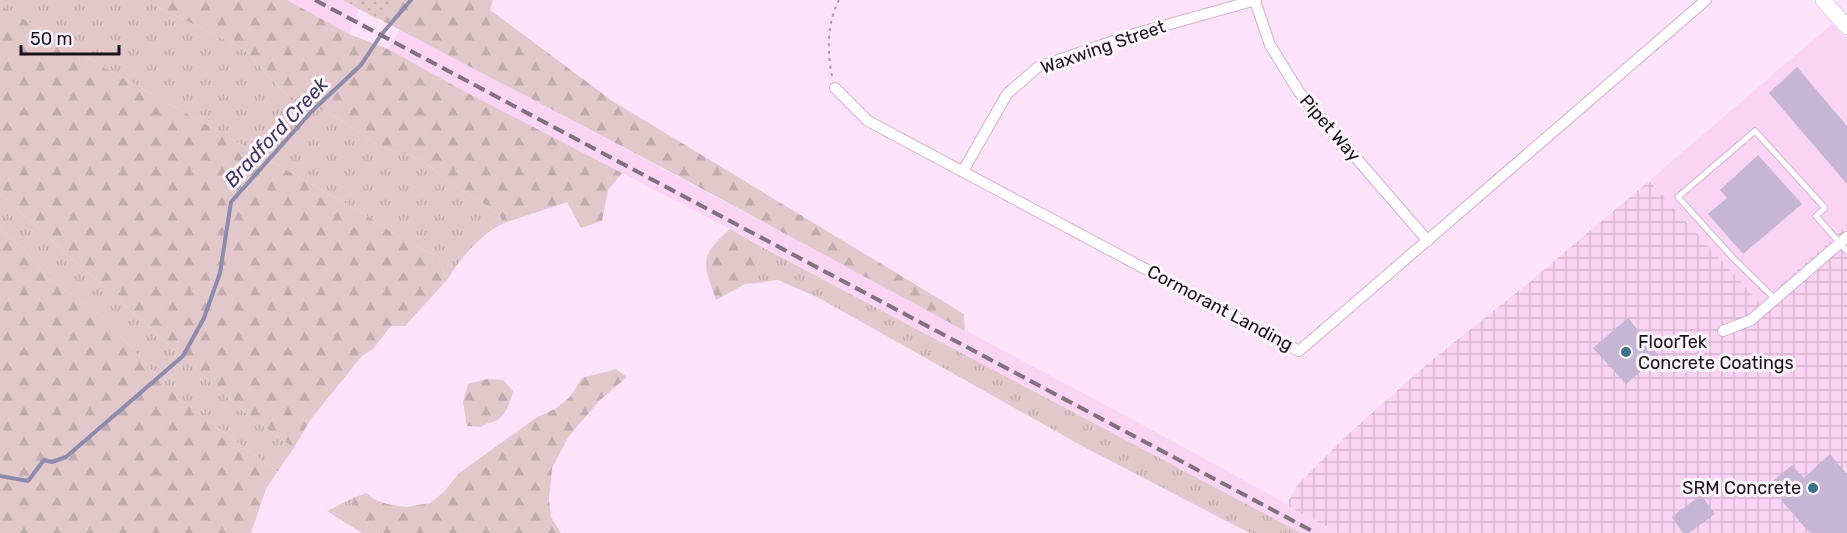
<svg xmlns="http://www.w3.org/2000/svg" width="1847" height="533" font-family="Rubik,sans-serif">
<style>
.built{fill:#f9d4f5}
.industrial{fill:url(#industrial-grid)}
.grass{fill:url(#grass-tufts)}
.forest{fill:url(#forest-firs)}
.park{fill:url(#park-dots)}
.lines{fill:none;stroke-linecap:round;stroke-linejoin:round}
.stream{stroke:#8f8cab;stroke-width:4}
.building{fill:#c6b5d4}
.lane-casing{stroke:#cfb2cc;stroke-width:7}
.street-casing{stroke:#cfb2cc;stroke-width:12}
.secondary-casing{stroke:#cfb2cc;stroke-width:16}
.path{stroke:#ac98a9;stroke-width:2;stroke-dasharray:3 4.5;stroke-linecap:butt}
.lane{stroke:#fff;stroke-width:5}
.street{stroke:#fff;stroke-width:10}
.secondary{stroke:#fff;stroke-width:15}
.rail{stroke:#81707f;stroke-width:4;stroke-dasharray:12 6;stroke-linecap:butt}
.poi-dot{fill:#39728b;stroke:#fdf7fd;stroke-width:2}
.labels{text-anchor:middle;stroke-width:6;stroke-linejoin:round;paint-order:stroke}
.street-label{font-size:18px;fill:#1c121b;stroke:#fdf7fd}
.poi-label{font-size:18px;fill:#1c121b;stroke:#fdf7fd;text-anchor:start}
.water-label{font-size:20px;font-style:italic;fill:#403866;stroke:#fdf7fd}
</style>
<defs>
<pattern id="industrial-grid" width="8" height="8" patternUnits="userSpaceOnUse" patternTransform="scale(1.5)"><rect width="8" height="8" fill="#f9d4f5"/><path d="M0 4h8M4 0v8" fill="none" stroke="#d5b5d1"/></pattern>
<pattern id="grass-tufts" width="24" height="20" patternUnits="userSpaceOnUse" patternTransform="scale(1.5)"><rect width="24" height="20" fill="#e2c8cb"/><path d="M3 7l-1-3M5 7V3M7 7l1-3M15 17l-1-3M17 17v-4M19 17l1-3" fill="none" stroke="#c1abae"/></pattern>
<pattern id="forest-firs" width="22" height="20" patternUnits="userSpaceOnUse" patternTransform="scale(1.5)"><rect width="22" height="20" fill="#e2c8cb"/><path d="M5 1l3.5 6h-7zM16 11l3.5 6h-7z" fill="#c1abae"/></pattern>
<pattern id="park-dots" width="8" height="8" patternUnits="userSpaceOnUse" patternTransform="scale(1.5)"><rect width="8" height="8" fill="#e2c8cb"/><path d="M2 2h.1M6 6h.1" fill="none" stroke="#c1abae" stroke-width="1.8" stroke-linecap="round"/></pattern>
</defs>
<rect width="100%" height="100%" fill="#fce3f9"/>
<g class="built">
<polygon points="287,0 343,0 359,9 349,34"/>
<polygon points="1832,24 1847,40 1847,226 1760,303 1649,181"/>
<polygon points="400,29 1143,425 1340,533 1301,533 730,229 462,90 388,49"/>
</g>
<polygon class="industrial" points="1649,181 1760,303 1847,226 1847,533 1340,533 1286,505 1298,484 1345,437 1426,365 1521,289"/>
<g class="grass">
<path d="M0 0H144L244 49 284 93 338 118 380 146 420 159 451 183 498 213 504 223C481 233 460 259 447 280L438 256 406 242 363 213 100 65 0 5Z"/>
<polygon points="0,194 243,411 294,448 277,472 176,396 101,315 50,279 21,247 0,229"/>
<polygon points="762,247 1301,533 1250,533 1232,524 1084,447 819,298 778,280 757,283 758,264"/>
<polygon points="353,498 356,514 380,533 362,533 327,511"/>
</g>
<g class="forest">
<polygon points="144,0 287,0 349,34 388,49 462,90 622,173 608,190 602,221 581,228 567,202 504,223 498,213 451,183 420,159 380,146 338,118 284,93 244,49"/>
<polygon points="343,0 493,0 490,10 614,102 964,314 965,331 684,179"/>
<polygon points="0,5 100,65 363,213 406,242 438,256 447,280 405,326 391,326 373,349 362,356 310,420 294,448 243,411 0,194"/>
<polygon points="0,229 21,247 50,279 101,315 176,396 277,472 266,489 251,533 0,533"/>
<path d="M730 229 762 247 758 264 757 283 745 284 716 300C703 262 698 258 730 229Z"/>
<polygon points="616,369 627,377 600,400 569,436 552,468 549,500 551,517 561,533 380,533 356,514 353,498 366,493 374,499 387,504 406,507 430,503 444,492 458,474 537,417 555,409 570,397 582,378"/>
<path d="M487 379 503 380 513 391C510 401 506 417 495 421 489 423 487 423 481 427L467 426 463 402 468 384Z"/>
</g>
<polygon class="park" points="343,0 400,0 377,19"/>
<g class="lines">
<polyline class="stream" points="0,476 28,481 44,460 52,462 66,457 183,356 204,318 220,273 231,202 312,111 361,65 381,35 411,0"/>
</g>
<g class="building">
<polygon points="1797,67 1847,126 1847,184 1769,93"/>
<polygon points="1758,155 1802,204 1743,254 1708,214 1727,198 1720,190"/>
<polygon points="1628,318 1659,356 1626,384 1593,348"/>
<polygon points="1830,454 1847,474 1847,533 1810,533 1781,500 1786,495 1773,481 1792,465 1804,478"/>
<polygon points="1701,495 1715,514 1689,533 1683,533 1672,517"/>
</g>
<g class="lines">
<g class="lane-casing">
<polyline id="lane" points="1775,299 1734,259 1678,197 1755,131 1825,208 1816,216 1847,251"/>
</g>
<g class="street-casing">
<g id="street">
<polyline points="1255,1 1270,45 1299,92 1428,241"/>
<polyline points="835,88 868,121 1299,351 1706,0"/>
<polyline points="963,171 1007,94 1038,67 1134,34 1256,0"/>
<polyline points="1723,331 1751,320 1847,237"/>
</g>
</g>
<g class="secondary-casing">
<polyline id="secondary" points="1823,0 1847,27"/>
</g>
<path class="path" d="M832 76C827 51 827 23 839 0"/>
<use href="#lane" class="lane"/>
<use href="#street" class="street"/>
<use href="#secondary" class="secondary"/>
<polyline class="rail" points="315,0 1316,533"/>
</g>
<g class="poi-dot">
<circle cx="1626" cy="352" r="6"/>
<circle cx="1813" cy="488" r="6"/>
</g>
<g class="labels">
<g class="street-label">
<text transform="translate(1103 47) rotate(-19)" y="6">Waxwing Street</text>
<text transform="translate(1330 128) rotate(49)" y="6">Pipet Way</text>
<text transform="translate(1220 308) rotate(28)" y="6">Cormorant Landing</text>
</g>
<g class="poi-label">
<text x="1638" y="348">FloorTek<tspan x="1638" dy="21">Concrete Coatings</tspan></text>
<text x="1801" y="494" text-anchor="end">SRM Concrete</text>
</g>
<g class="water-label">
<text transform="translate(276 132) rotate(-47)" y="7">Bradford Creek</text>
</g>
</g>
<path d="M21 45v9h98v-9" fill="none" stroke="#1c121b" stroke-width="3"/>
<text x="30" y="45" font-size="18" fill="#1c121b" stroke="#fdf7fd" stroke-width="4.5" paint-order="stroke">50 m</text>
</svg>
